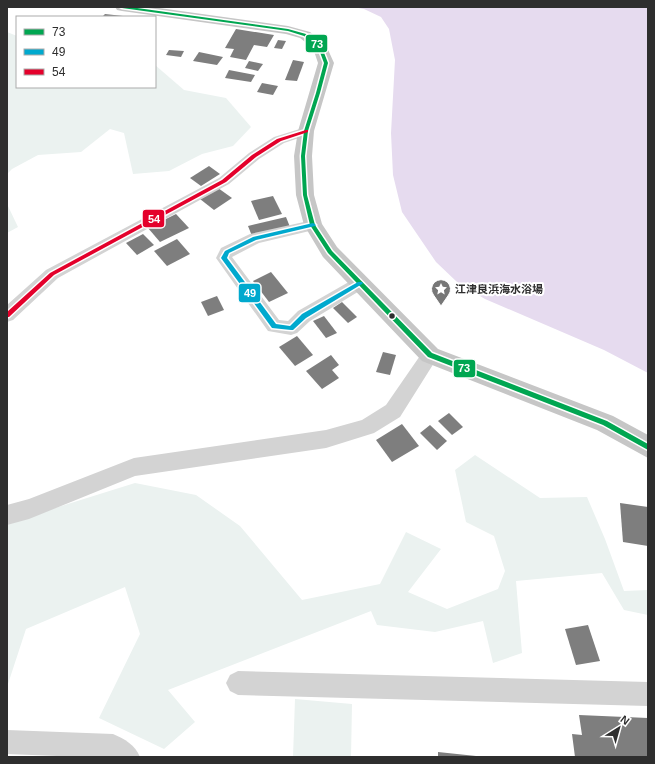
<svg xmlns="http://www.w3.org/2000/svg" width="655" height="764" font-family="Helvetica,'Noto Sans JP',sans-serif">
<style>
.green{fill:#ebf2f0}
.water{fill:#e6dbef}
.building{fill:#7e7e7e}
.lines{fill:none;stroke-linecap:round;stroke-linejoin:round}
.minor{fill:#d3d3d3;fill-rule:evenodd}
.primary{fill:#c6c6c6;fill-rule:evenodd}
.bus-1-casing{stroke:#fff;stroke-width:3}
.bus-2-casing{stroke:#fff;stroke-width:3}
.bus-3-casing{stroke:#fff;stroke-width:3}
.bus-1{fill:#00a651;fill-rule:evenodd}
.bus-2{fill:#00a9ce;fill-rule:evenodd}
.bus-3{fill:#e4002b;fill-rule:evenodd}
.bus-dot{fill:#2e2e2e;stroke:#fff;stroke-width:1.5}
.labels{text-anchor:middle;stroke-width:4;stroke-linejoin:round;paint-order:stroke}
.poi-label{font-size:11px;font-weight:bold;fill:#2e2e2e;stroke:#fff;text-anchor:start}
.line-badge{stroke:#fff;stroke-width:1.5}
.badge-label{font-size:11px;text-anchor:middle;font-weight:bold;fill:#fff}
</style>
<rect width="100%" height="100%" fill="#fff"/>
<g class="green">
<polygon points="7,32 17,36 17,87 155,87 155,65 184,90 226,98 251,127 233,146 202,154 169,171 133,174 124,133 110,129 81,152 38,155 12,169 7,174"/>
<polygon points="7,204 18,227 7,233"/>
<polygon points="475,455 540,498 587,497 605,539 624,591 648,590 648,615 624,610 602,573 516,581 522,653 493,663 483,621 435,632 377,625 371,611 168,690 195,722 164,749 99,718 140,634 125,587 26,629 7,687 7,523 135,483 196,495 240,526 302,600 380,584 406,532 441,549 408,592 447,609 498,589 505,571 494,536 466,522 455,470"/>
<polygon points="295,699 352,704 351,757 293,757"/>
</g>
<polygon class="water" points="353,7 648,7 648,373 604,350 485,299 457,282 436,262 402,212 393,175 391,133 395,60 389,29 381,17 364,9"/>
<g class="building">
<polygon points="105,14 123,16 123,17 102,17"/>
<polygon points="236,29 274,35 267,47 254,45 246,60 230,57 234,49 225,48"/>
<polygon points="278,40 286,41 282,49 274,48"/>
<polygon points="169,50 184,51 181,57 166,55"/>
<polygon points="199,52 223,57 217,65 193,61"/>
<polygon points="293,60 304,62 297,81 285,80"/>
<polygon points="249,61 263,64 258,71 245,68"/>
<polygon points="229,70 255,75 251,82 225,78"/>
<polygon points="262,83 278,86 273,95 257,92"/>
<polygon points="209,166 220,174 201,186 190,178"/>
<polygon points="218,188 232,198 214,210 200,199"/>
<polygon points="273,196 282,214 259,220 251,201"/>
<polygon points="176,214 189,228 160,242 148,228"/>
<polygon points="286,217 290,227 252,236 248,226"/>
<polygon points="143,234 154,245 137,255 126,243"/>
<polygon points="177,239 190,254 167,266 154,251"/>
<polygon points="271,272 288,293 269,302 253,281"/>
<polygon points="217,296 224,310 208,316 201,302"/>
<polygon points="342,302 357,317 348,323 333,308"/>
<polygon points="324,316 337,333 326,338 313,321"/>
<polygon points="297,336 313,355 295,366 279,347"/>
<polygon points="383,352 396,355 390,375 376,372"/>
<polygon points="331,355 339,365 332,370 339,378 322,389 306,371"/>
<polygon points="449,413 463,427 452,435 438,421"/>
<polygon points="402,424 419,446 392,462 376,440"/>
<polygon points="430,425 447,441 437,450 420,433"/>
<polygon points="620,503 648,507 648,546 623,542"/>
<polygon points="588,625 600,661 576,665 565,629"/>
<polygon points="579,715 648,718 648,757 575,757 572,734 582,735"/>
<polygon points="438,752 476,756 476,757 438,757"/>
</g>
<g class="lines">
<g class="minor">
<polygon points="306,127 311,128 313,131 311,134 284,143 259,159 229,184 58,278 13,320 7,322 7,305 46,270 219,178 249,153 274,137"/>
<polygon points="313,220 318,221 321,225 318,229 259,243 232,257 279,320 288,321 298,311 354,279 360,277 366,279 368,283 366,287 310,321 297,333 291,335 268,331 216,258 221,248 250,234"/>
<polygon points="430,348 436,350 439,355 400,417 374,433 326,448 135,476 29,519 7,525 7,505 29,499 134,458 326,430 362,420 386,405 424,350"/>
<polygon points="238,671 648,682 648,706 238,695 230,691 226,683 230,675"/>
<path d="M7 730 113 734C125 739 135 745 140 757H82L7 754Z"/>
</g>
<polygon class="primary" points="115,7 152,7 288,26 310,32 325,43 334,63 314,131 312,156 314,195 322,224 337,247 438,349 613,416 648,435 648,458 597,430 422,361 323,257 304,225 296,195 294,156 298,131 318,63 313,48 300,38 286,34 122,11 117,10"/>
<g class="bus-1-casing">
<polygon id="bus-1" points="120,7 130,7 288,29 306,34 321,45 328,63 320,93 308,131 305,156 307,195 315,225 332,251 432,353 607,421 648,444 648,450 603,425 428,357 328,253 310,225 303,195 301,156 304,131 316,93 324,63 318,47 304,36 288,31 122,8"/>
</g>
<g class="bus-2-casing">
<polygon id="bus-2" points="313,223 316,225 315,226 256,240 229,253 227,258 276,324 290,326 302,314 358,282 362,282 363,283 362,284 306,318 293,330 291,330 272,328 221,258 225,251 253,237"/>
</g>
<g class="bus-3-casing">
<polygon id="bus-3" points="306,130 308,130 308,132 281,141 256,157 226,182 54,275 9,317 7,317 7,312 50,273 222,180 252,155 277,139"/>
</g>
<use href="#bus-1" class="bus-1"/>
<use href="#bus-2" class="bus-2"/>
<use href="#bus-3" class="bus-3"/>
</g>
<defs>
<g id="sight-pin" transform="scale(1)"><path d="M0 17L-7.5 6A9.5 9.5 0 1 1 7.5 6Z" fill="#777" stroke="#fff"/><path d="M0-6L1.8-2.2L6-1.7L2.9 1.2L3.7 5.4L0 3.3L-3.7 5.4L-2.9 1.2L-6-1.7L-1.8-2.2Z" fill="#fff"/></g>
</defs>
<g fill-rule="evenodd">
<use href="#sight-pin" x="441" y="289"/>
</g>
<circle class="bus-dot" cx="392" cy="316" r="3.5"/>
<g class="labels">
<g class="poi-label">
<text x="455" y="293">江津良浜海水浴場</text>
</g>
</g>
<g class="line-badge">
<rect x="305" y="34" width="23" height="19" rx="4" fill="#00a651"/>
<rect x="142" y="209" width="23" height="19" rx="4" fill="#e4002b"/>
<rect x="238" y="283" width="23" height="20" rx="4" fill="#00a9ce"/>
<rect x="453" y="359" width="23" height="19" rx="4" fill="#00a651"/>
</g>
<g class="badge-label">
<text x="317" y="48">73</text>
<text x="154" y="223">54</text>
<text x="250" y="297">49</text>
<text x="464" y="372">73</text>
</g>
<rect width="655" height="764" fill="none" stroke="#2e2e2e" stroke-width="16"/>
<rect x="16" y="16" width="140" height="72" fill="#ffffff" stroke="#ababab"/>
<rect x="24" y="29" width="20" height="6" fill="#00a651" stroke="#ababab"/>
<text x="52" y="36" font-size="12" fill="#2e2e2e">73</text>
<rect x="24" y="49" width="20" height="6" fill="#00a9ce" stroke="#ababab"/>
<text x="52" y="56" font-size="12" fill="#2e2e2e">49</text>
<rect x="24" y="69" width="20" height="6" fill="#e4002b" stroke="#ababab"/>
<text x="52" y="76" font-size="12" fill="#2e2e2e">54</text>
<g transform="translate(619 728) rotate(37)" stroke="#ffffff" stroke-width="3" paint-order="stroke">
<path d="M0-3L7 15L0 10L-7 15Z" fill="#2e2e2e"/>
<text y="-6" font-size="11" font-weight="bold" text-anchor="middle" fill="#2e2e2e">N</text>
</g>
</svg>
